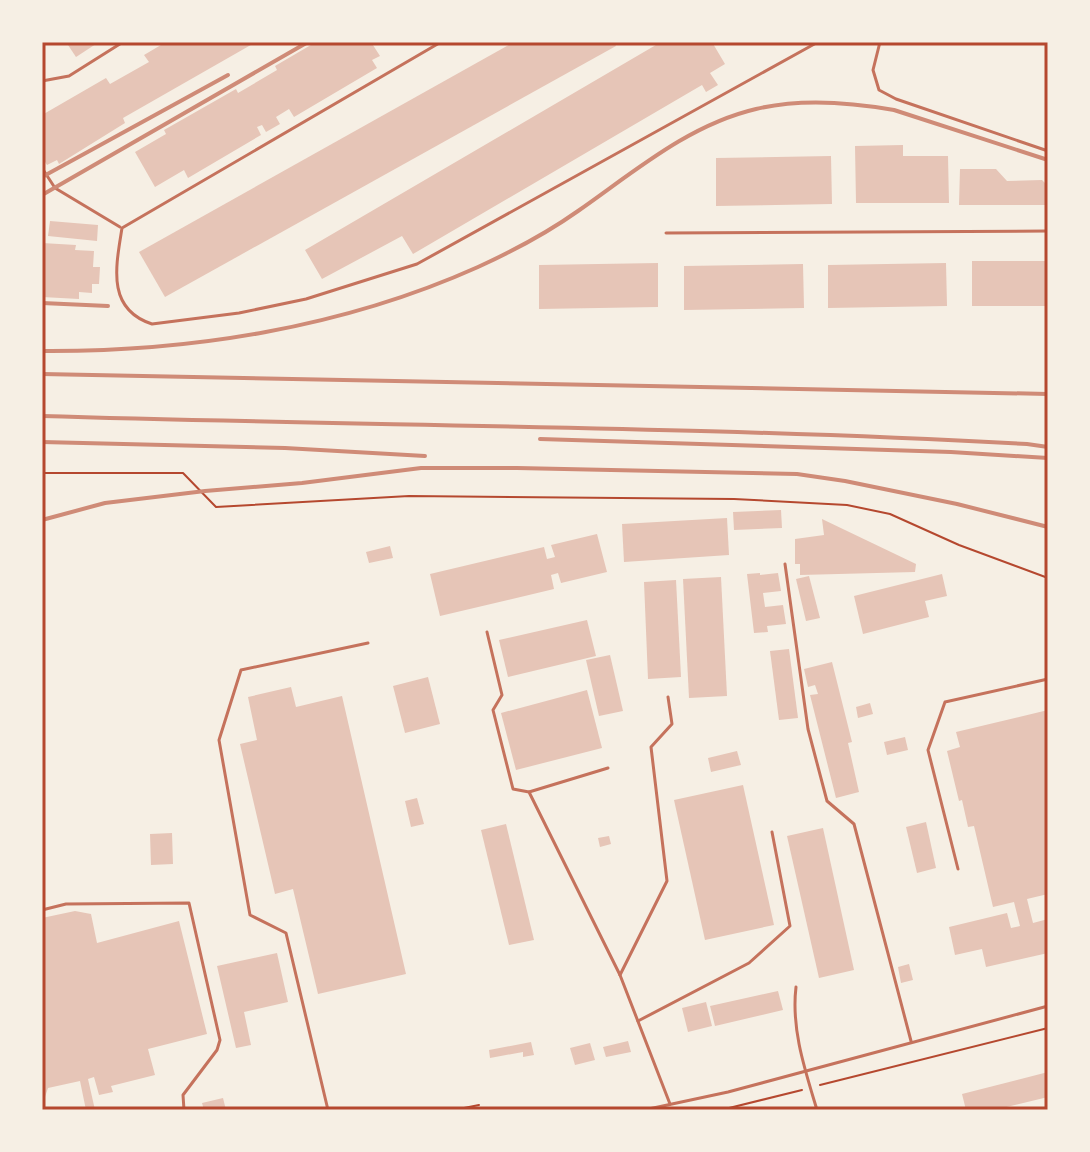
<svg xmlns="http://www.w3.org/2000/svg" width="1090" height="1152" font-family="'IBM Plex Serif',serif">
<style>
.building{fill:#e6c5b7}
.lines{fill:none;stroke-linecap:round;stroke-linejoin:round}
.path{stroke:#b5482f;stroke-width:2}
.service{stroke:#c5725c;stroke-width:3}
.rail{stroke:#cf8b77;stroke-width:4}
.neatline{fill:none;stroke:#b5482f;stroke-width:3}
</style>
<rect width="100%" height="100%" fill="#f6efe4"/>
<g class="building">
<polygon points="66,42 99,42 76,57"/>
<polygon points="166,42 256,42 123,118 125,123 59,164 57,160 47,165 42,157 42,115 106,78 110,84 149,62 144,55"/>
<polygon points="316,42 371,42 380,56 372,60 377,68 294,117 289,109 276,117 280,124 266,132 262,125 257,127 261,135 188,178 184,170 155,187 135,152 166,134 164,130 236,89 238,93 277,70 275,66"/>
<polygon points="514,42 614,42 616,46 165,297 139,252"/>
<polygon points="661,42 712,42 725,64 710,73 718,85 706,92 702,85 413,254 402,236 322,279 305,250"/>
<polygon points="903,145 903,156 948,156 949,203 856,203 855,146"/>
<polygon points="831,156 832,204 716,206 716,158"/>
<polygon points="960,169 996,169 1007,181 1042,180 1048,186 1048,205 959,205"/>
<polygon points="50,221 98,225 97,241 48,236"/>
<polygon points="42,243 76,245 75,250 94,251 93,267 100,267 99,284 92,284 92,293 79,292 79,299 42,297"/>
<rect x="972" y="261" width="76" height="45"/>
<polygon points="658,263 658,307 539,309 539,265"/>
<polygon points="946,263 947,306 828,308 828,265"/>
<polygon points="803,264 804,308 684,310 684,266"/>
<polygon points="781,510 782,528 734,530 733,512"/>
<polygon points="727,518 729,555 624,562 622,524"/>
<polygon points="822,519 916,564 915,572 800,575 800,564 795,564 795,539 824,535"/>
<polygon points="597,534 607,572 561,583 558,573 551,575 554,589 440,616 430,574 544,547 547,559 555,557 551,545"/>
<polygon points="390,546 393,558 369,563 366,552"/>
<polygon points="760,573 760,575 778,573 781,591 763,593 765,607 783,605 786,624 767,626 768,632 754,633 747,574"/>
<polygon points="942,574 947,596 925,601 929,617 863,634 854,596"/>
<polygon points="809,576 820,618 806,621 796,579"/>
<polygon points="721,577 727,696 689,698 683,579"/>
<polygon points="676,580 681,677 648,679 644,582"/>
<polygon points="587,620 596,656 508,677 499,640"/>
<polygon points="789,649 798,718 779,720 770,651"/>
<polygon points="610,655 623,711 599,716 586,660"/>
<polygon points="832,662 852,742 848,743 859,792 836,798 810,695 818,694 815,685 808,687 804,669"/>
<polygon points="428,677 440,724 405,733 393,686"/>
<polygon points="291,687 296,707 342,696 406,974 318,994 293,889 275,894 240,744 257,740 248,697"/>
<polygon points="587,690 602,748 516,770 501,713"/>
<polygon points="870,703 873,714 858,718 856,707"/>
<polygon points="1048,710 1048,894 1027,899 1033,923 1048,919 1048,953 986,967 982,949 955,955 949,927 1007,913 1011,928 1020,926 1014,902 993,907 974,826 968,827 962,800 959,801 947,751 960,747 956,732"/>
<polygon points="905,737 908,750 887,755 884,742"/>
<polygon points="737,751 741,765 711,772 708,758"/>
<polygon points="743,785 774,925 705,940 674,800"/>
<polygon points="417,798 424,824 411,827 405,801"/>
<polygon points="926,822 936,868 917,873 906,827"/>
<polygon points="506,824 534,940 509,945 481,830"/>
<polygon points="823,828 854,970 819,978 787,836"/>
<polygon points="172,833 173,864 151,865 150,834"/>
<polygon points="609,836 611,844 600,847 598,838"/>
<polygon points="75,911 91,914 97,943 179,921 207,1034 148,1049 155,1075 111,1086 113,1092 99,1095 94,1077 88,1079 95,1110 86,1110 80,1081 48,1088 44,1100 42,1098 42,918"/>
<polygon points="277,953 288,1002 244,1012 251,1045 236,1048 217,966"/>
<polygon points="909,964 913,980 901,983 898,967"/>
<polygon points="778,991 783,1010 715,1026 710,1006"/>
<polygon points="706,1002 712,1026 688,1032 682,1008"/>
<polygon points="628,1041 631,1052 606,1057 603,1047"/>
<polygon points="531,1042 534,1055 523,1057 523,1052 490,1058 489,1050"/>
<polygon points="590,1043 595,1060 575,1065 570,1048"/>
<polygon points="1048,1072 1048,1097 994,1110 966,1110 962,1094"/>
<polygon points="223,1098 226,1110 204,1110 202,1103"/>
</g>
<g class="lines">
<g class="path">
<polyline points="42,473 183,473 216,507 409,496 734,499 847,505 890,514 959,545 1048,578"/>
<polyline points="820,1085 1048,1028"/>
<polyline points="454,1110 479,1105"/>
<polyline points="721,1110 802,1090"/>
</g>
<g class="service">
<path d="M441 42 122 228C116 266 106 309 152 324L239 313 306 299 417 264 818 42"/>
<polyline points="880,42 873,70 879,90 896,99 1048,151"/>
<polyline points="42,81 69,76 123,42"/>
<polyline points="42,168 55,188 120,227"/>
<polyline points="666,233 1048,231"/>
<polyline points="785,564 808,729 827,801 854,824 911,1041"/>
<polyline points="487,632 502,695 493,710 513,789 529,792 620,975 670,1104"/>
<polyline points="529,792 608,768"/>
<polyline points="958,869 928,750 945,702 1048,679"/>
<polyline points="42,910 66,904 189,903 220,1040 217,1050 183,1095 184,1110"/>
<polyline points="620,975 667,881 651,747 672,724 668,697"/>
<path d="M796 987C791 1029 805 1070 817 1110"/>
<polyline points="638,1021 749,963 790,926 772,832"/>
<polyline points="328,1110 286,933 250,915 219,740 241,670 368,643"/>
<polyline points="644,1110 728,1092 1048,1006"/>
</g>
<g class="rail">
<polyline points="42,177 228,75"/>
<polyline points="42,195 308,42"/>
<polyline points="42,303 108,306"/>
<path d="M42 351C190 352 342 328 478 267 513 251 547 233 578 211 634 172 688 125 756 109 801 98 849 102 894 110L1048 160"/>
<polyline points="42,374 1048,394"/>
<path d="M42 416C370 426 699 426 1027 444L1048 447"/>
<polyline points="540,439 951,452 1048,458"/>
<polyline points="42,442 285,448 425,456"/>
<polyline points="42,520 105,503 205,491 302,483 421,468 517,468 797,474 845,481 957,504 1048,527"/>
</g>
</g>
<rect width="1090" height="1152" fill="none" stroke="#f6efe4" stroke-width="88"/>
<rect x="44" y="44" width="1002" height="1064" class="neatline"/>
</svg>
